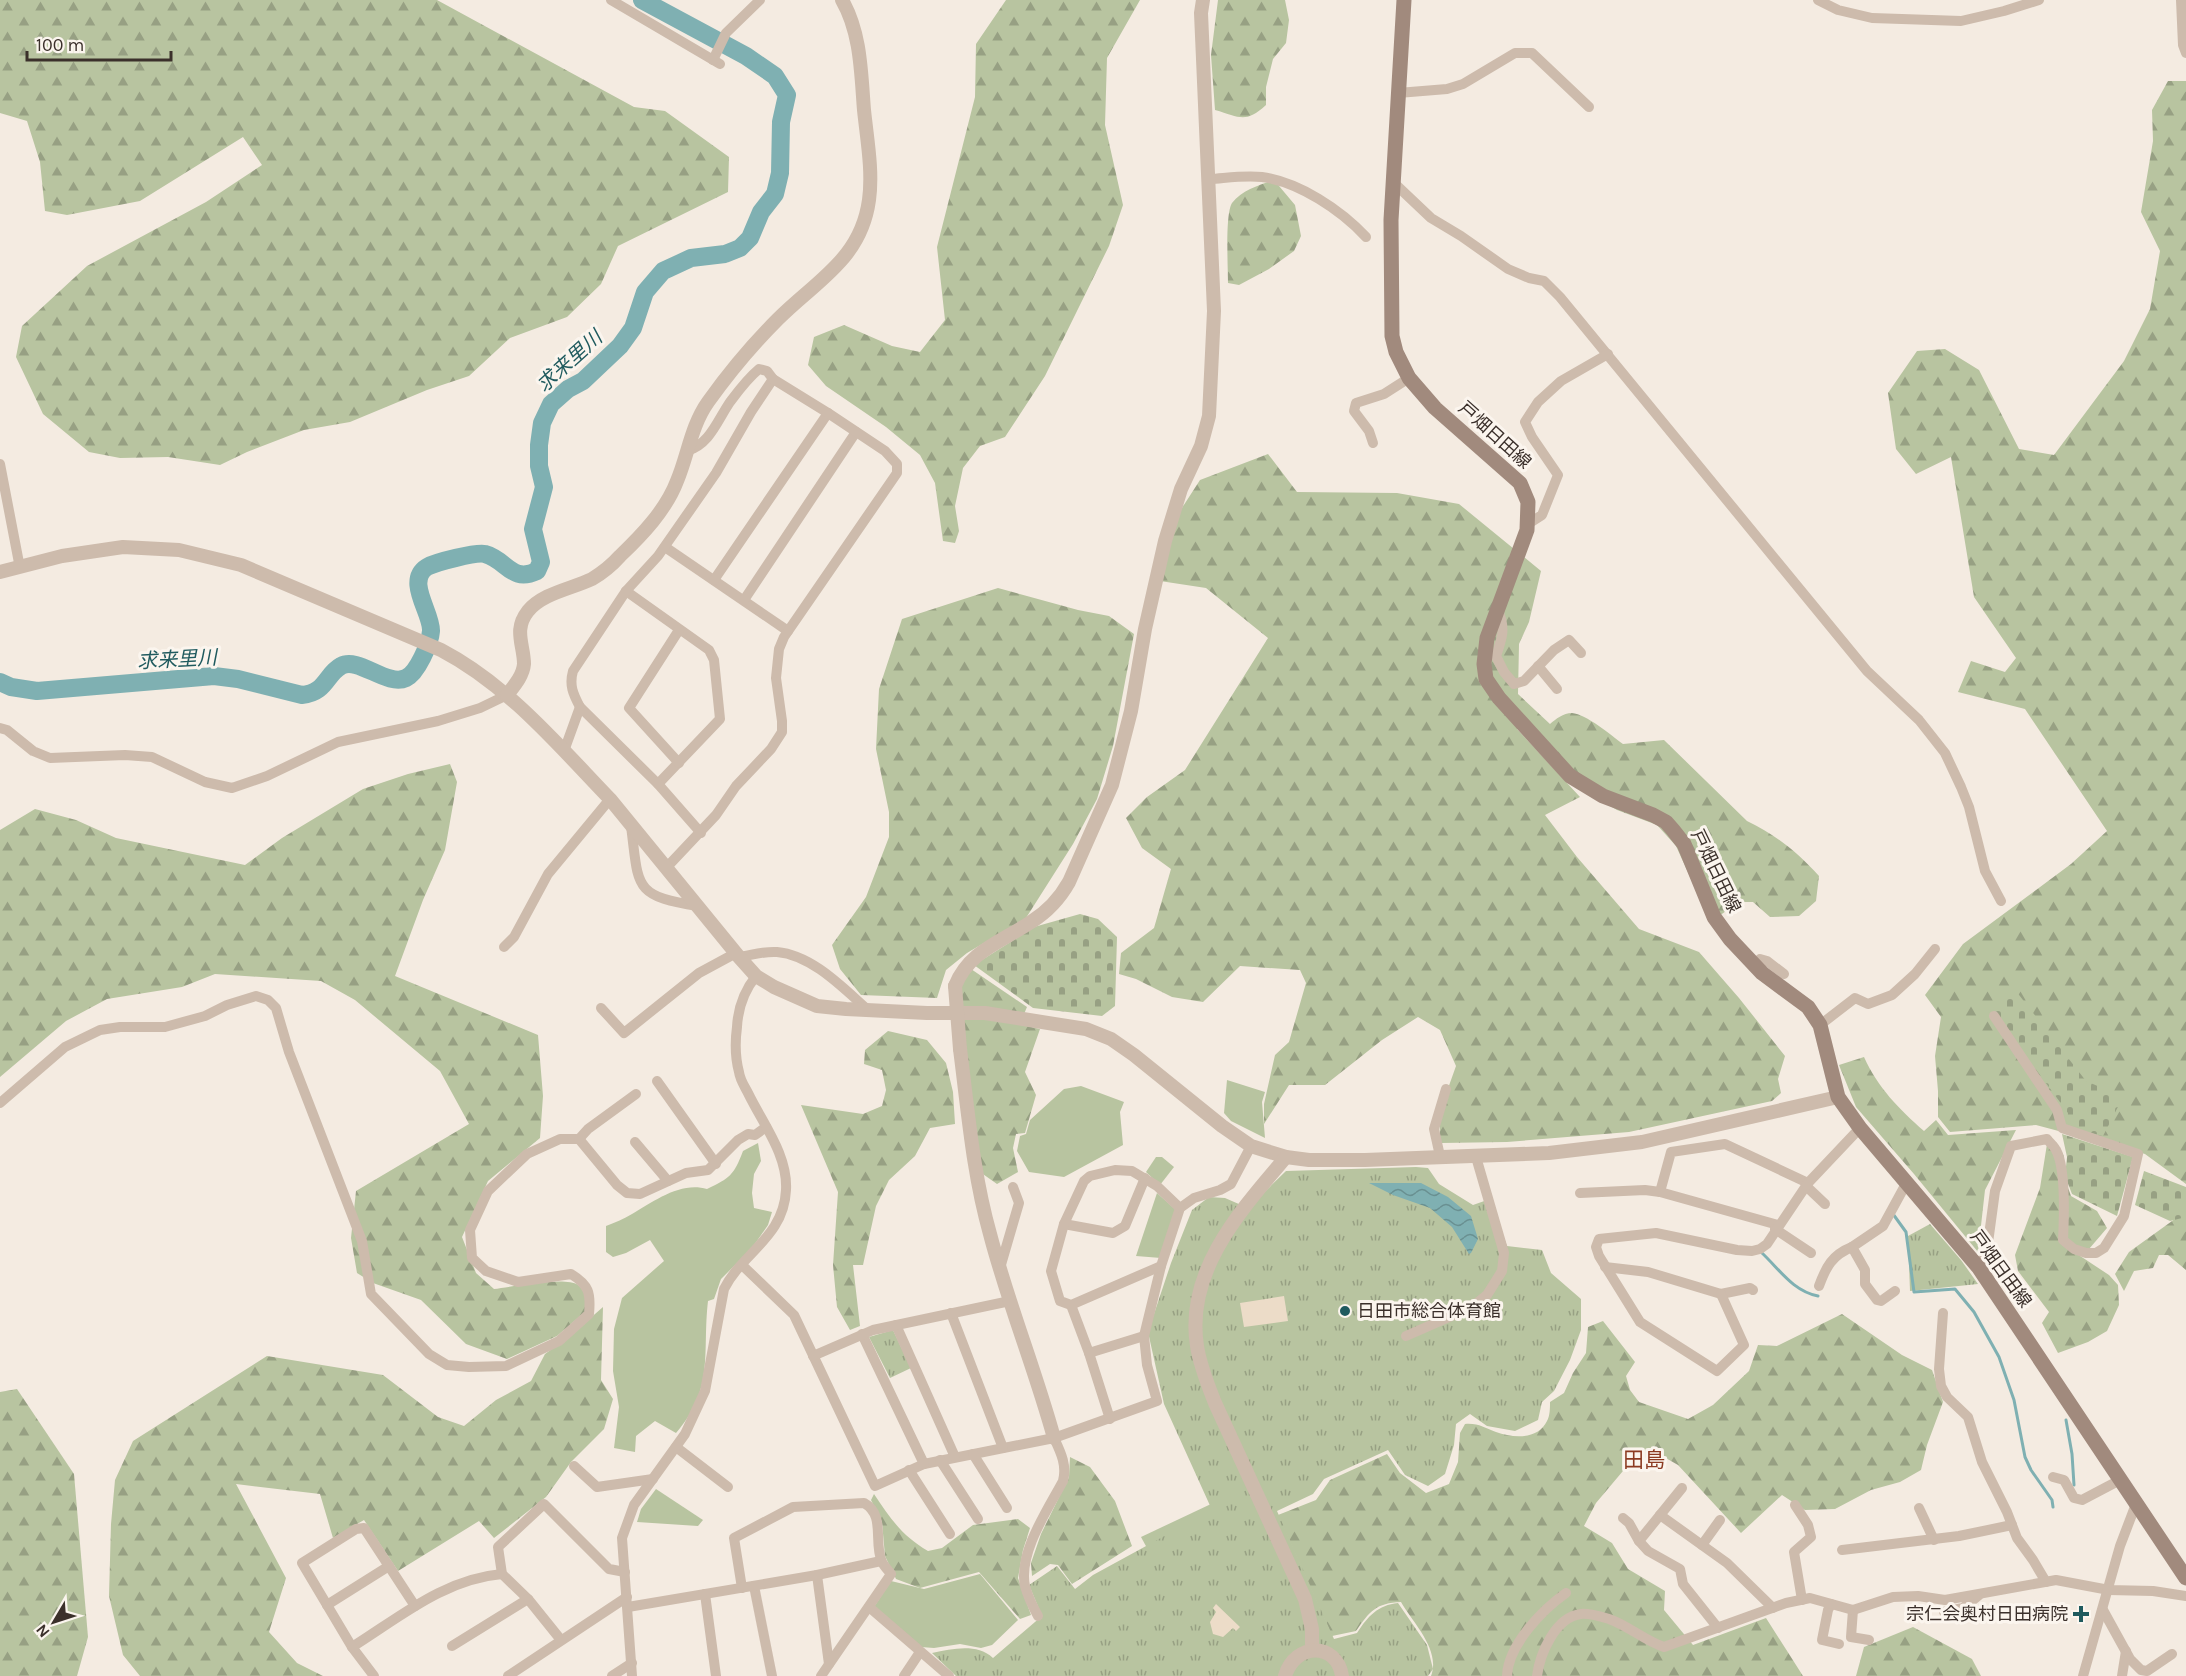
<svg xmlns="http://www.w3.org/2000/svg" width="2186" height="1676" font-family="Karla,'Noto Sans JP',sans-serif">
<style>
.green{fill:#b8c4a0}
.forest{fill:url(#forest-firs)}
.cemetery{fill:url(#cemetery-stones)}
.park{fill:url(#park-tufts)}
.plaza{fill:#ecdcc8}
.water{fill:url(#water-waves)}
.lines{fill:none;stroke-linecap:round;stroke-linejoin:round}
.stream{stroke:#7fb0b2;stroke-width:3}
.river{stroke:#7fb0b2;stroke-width:18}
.minor{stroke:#cdbbac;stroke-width:10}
.tertiary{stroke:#cdbbac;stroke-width:14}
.secondary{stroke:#a18a7d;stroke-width:15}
.tertiary-bridge{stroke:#cdbbac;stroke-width:14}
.poi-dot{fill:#1f5a5e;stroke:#fbf5ee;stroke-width:2}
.labels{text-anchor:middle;stroke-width:6;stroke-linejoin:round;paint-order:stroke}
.street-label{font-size:18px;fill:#3b302b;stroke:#fbf5ee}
.poi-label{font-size:18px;fill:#3b302b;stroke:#fbf5ee;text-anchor:start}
.water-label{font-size:20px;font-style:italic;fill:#1f5a5e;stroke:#fbf5ee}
.quarter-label{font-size:21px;fill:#8c3b22;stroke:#fbf5ee}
</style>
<defs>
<pattern id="forest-firs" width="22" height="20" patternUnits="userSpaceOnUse" patternTransform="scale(1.5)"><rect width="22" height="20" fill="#b8c4a0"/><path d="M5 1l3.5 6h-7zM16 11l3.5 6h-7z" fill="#97a083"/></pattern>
<pattern id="cemetery-stones" width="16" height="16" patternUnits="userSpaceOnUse" patternTransform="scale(1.5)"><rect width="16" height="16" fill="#b8c4a0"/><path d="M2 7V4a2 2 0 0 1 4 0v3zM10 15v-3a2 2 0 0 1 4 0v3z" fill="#97a083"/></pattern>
<pattern id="park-tufts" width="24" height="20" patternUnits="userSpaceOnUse" patternTransform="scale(1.5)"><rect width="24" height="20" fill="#b8c4a0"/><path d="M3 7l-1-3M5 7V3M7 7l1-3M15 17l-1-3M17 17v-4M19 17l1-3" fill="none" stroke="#97a083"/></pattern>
<pattern id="water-waves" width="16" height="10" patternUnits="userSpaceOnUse" patternTransform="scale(1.5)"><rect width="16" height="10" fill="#7fb0b2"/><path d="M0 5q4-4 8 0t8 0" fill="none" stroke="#699091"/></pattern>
</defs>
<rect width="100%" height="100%" fill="#f4ebe1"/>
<g class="green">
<polygon points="1227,1080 1265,1092 1262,1102 1265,1138 1231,1121 1224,1113"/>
<polygon points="1081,1086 1124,1102 1120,1112 1123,1145 1064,1177 1029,1172 1017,1151 1020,1136 1026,1134 1030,1120 1064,1089"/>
<path d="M758 1143 761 1161 754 1174 752 1193 754 1208 772 1212 768 1225 752 1248 721 1279 714 1299 708 1301C702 1353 715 1389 676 1433L655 1421 636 1436 635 1452 614 1448 619 1407 613 1371 614 1329 622 1298 664 1261 650 1240 626 1253 613 1257 606 1252V1226C614 1223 624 1219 632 1214 654 1201 681 1181 707 1189 730 1178 734 1175 743 1151Z"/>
<polygon points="1156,1157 1162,1157 1174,1167 1160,1185 1146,1172"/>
<polygon points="1157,1193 1177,1211 1161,1258 1136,1256"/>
<polygon points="656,1489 703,1520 698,1526 637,1522 641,1509"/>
<polygon points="1248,1498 1147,1548 1141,1537 1211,1504"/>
<polygon points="980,1574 1018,1620 992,1645 981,1648 960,1644 934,1648 921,1647 874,1607 891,1581 924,1589"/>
</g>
<g class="forest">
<polygon points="0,0 437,0 634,107 665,111 729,157 728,192 618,246 601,284 567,317 510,338 469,376 427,390 350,422 304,430 247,452 220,465 168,457 120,458 89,452 43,414 16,357 22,326 87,266 206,202 262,165 243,137 140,201 67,215 45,211 40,162 27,121 0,113"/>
<polygon points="1006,0 1140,0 1107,58 1105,125 1123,205 1109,246 1045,376 1005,437 980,446 963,468 955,506 959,531 955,543 943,541 935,483 920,455 886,427 826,386 808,365 814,337 844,325 892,346 920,352 945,320 937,247 975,97 976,44"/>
<path d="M1218 0H1285L1289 20 1286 43 1273 59 1266 87V105C1245 124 1240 117 1215 110L1211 55Z"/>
<polygon points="2168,81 2186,81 2186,1184 2145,1154 2036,1125 1950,1132 1938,1117 1938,1091 1935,1056 1941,1017 1925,995 1963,944 2071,864 2107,831 2025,709 1958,692 1971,661 2005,672 2016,658 1974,597 1951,457 1916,474 1896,449 1888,393 1917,351 1945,349 1979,370 2019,449 2054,455 2124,361 2150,309 2160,251 2141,212 2153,141 2152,110"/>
<path d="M1274 180 1295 205 1301 236 1294 251 1269 269 1239 285 1228 283C1228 268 1225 214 1232 203 1242 190 1259 185 1274 180Z"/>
<path d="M1268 454 1297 492 1397 493 1459 504 1541 571 1529 622 1519 644 1518 694 1550 724C1556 719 1563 713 1572 713 1586 714 1611 735 1623 744L1664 740 1747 821C1776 835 1797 852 1819 876L1816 901 1799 916 1770 917 1753 902H1739L1719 916 1696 890 1676 846 1657 825 1617 810 1576 786 1517 723V729L1580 797 1545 815 1577 857 1639 929 1699 952 1739 998 1785 1056 1778 1079 1781 1093 1772 1101 1629 1132 1507 1142 1441 1143C1436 1116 1447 1092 1456 1066L1440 1030 1418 1017 1382 1040 1325 1085H1289L1264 1124V1104L1275 1055 1289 1042 1306 983 1300 970 1240 966 1203 1002 1172 997 1136 979 1119 974 1121 953 1154 928 1171 869 1142 848 1126 818 1147 797 1185 770 1268 638 1206 588 1160 581 1180 511 1200 480Z"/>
<polygon points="998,588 1078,610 1109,616 1134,634 1113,746 1097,799 1073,844 1026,918 967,953 946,970 937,998 861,995 840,969 832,945 866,897 889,837 889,812 876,749 879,689 902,619"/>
<path d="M450 764 457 782 445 850 423 900 395 976 538 1035 543 1096 540 1138 488 1181 462 1237 476 1273 494 1289C512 1287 565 1276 578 1285 586 1291 586 1302 586 1311L557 1336 507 1359 466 1344 421 1300 373 1283 357 1273 351 1238 356 1191 469 1124 440 1071 355 1000 321 981 215 974 182 987 107 999 66 1021 0 1077V830L35 809 76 820 116 838 245 865 282 838 363 789 408 774Z"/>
<polygon points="971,969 1027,1007 1024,1014 961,1007 960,986"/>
<polygon points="962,1017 988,1017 1040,1029 1025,1072 1036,1095 1025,1133 1016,1134 1013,1148 1018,1172 997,1184 980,1172"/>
<polygon points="888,1031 927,1040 946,1063 953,1092 955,1124 930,1128 915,1156 889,1180 876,1206 863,1265 853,1265 860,1326 850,1330 837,1307 833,1265 838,1192 801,1105 863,1114 882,1106 886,1090 882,1070 864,1064 865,1050"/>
<path d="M1864 1057C1878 1088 1899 1109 1924 1131L1936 1120 1948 1135 2016 1130 1985 1190 1978 1252 1914 1174 1856 1107 1839 1065Z"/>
<polygon points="2056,1142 2064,1156 2064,1177 2071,1196 2097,1211 2107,1228 2089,1249 2062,1244 2109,1275 2118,1285 2119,1305 2107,1331 2088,1342 2058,1353 2042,1323 2049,1312 2018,1271 2015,1255 2040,1188 2047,1144"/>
<polygon points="2186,1211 2186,1270 2168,1255 2159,1255 2153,1268 2134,1271 2124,1291 2115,1274 2129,1252"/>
<polygon points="603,1307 601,1380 613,1399 604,1429 571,1462 546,1497 494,1538 479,1521 398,1571 364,1520 333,1538 320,1494 236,1484 286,1578 269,1632 297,1663 323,1676 140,1676 123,1655 109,1596 111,1524 115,1480 133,1441 267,1356 383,1375 438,1417 464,1426 496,1400 531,1381 545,1354 571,1335"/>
<path d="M1842 1314 1902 1355 1932 1370 1943 1402 1927 1445 1921 1470 1900 1482 1871 1490 1835 1509 1805 1510 1782 1495 1741 1533 1678 1465 1657 1453 1628 1465 1596 1503 1584 1526 1612 1543 1628 1569 1665 1591 1664 1610 1693 1645 1766 1618 1803 1676H1431C1441 1650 1413 1623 1401 1602 1376 1603 1370 1611 1356 1631L1332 1636 1278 1515 1316 1500 1330 1480 1387 1454 1400 1473 1426 1493 1449 1484 1458 1462 1460 1433 1465 1424C1479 1423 1484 1428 1496 1432 1513 1438 1538 1440 1547 1421 1550 1416 1550 1408 1550 1402L1564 1393 1573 1373 1586 1353 1588 1327 1603 1321 1635 1362 1626 1376 1630 1390 1639 1402 1688 1419 1713 1405 1749 1371 1758 1345 1777 1346Z"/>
<polygon points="17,1389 74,1474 88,1637 77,1676 0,1676 0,1392"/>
<polygon points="1070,1457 1090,1467 1115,1501 1132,1546 1072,1584 1058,1565 1050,1564 1032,1576 1031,1563 1041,1534 1069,1477"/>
<path d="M874 1494C890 1518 902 1536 928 1551L942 1548 973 1525 1018 1519 1030 1528 1023 1550 1018 1578 1031 1615 1020 1619 979 1572 920 1588 896 1579 885 1556 882 1522 871 1500Z"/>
<polygon points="1913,1627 1972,1659 1981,1676 1856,1676 1864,1647"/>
</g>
<g class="cemetery">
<polygon points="1080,914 1098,919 1117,937 1115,1006 1102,1016 1033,1008 974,965 1034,927"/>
<polygon points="2016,991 2086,1081 2123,1097 2103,1136 2067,1127 2068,1113 1993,1011"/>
<polygon points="2062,1134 2133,1157 2117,1216 2072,1194 2065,1176 2067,1157"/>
<polygon points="2144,1171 2186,1187 2186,1217 2170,1221 2135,1205"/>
</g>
<g class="park">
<path d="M1416 1167 1428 1168 1439 1184 1473 1205 1490 1199 1507 1246 1542 1250 1551 1273 1581 1299V1330L1570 1360 1554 1391 1542 1402 1538 1420 1515 1431 1487 1426 1470 1414 1456 1424 1454 1445 1445 1474 1428 1486 1405 1475 1388 1450 1324 1479 1313 1494 1277 1511 1334 1639 1357 1633C1368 1616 1378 1605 1398 1603L1427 1645 1433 1669 1428 1676H956L932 1653C953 1649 976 1643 993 1658L1042 1616 1029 1585 1057 1566 1075 1589 1093 1575 1212 1510 1164 1404 1148 1332 1171 1263 1192 1210 1209 1197 1225 1198 1248 1208 1286 1171Z"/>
<polygon points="1930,1224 1961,1260 1978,1284 1910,1291 1908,1236"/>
<polygon points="893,1330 911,1368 890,1378 869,1337"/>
</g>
<g class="plaza">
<polygon points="1284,1296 1288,1321 1244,1327 1240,1303"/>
<polygon points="1216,1604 1240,1627 1236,1631 1233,1628 1223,1637 1213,1634 1210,1622 1216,1612 1213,1608"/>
</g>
<polygon class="water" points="1369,1183 1421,1183 1448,1197 1471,1216 1478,1239 1471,1253 1469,1254 1452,1227 1430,1208 1393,1195"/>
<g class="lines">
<g class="stream">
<polyline points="1893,1214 1906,1232 1914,1292 1955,1289 1974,1312 1999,1357 2014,1400 2025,1457 2031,1470 2052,1500 2053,1507"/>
<path d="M1762 1253C1780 1270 1793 1291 1818 1296"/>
<polyline points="2066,1420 2072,1454 2074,1485"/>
</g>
<path class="river" d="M0 682 11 687 37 691 214 676 238 679 302 695C326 693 326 674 341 666 358 656 387 687 406 678 417 673 430 644 431 631 432 613 405 581 427 567 436 562 476 552 485 554 507 560 511 583 537 571L541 562 533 529 544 487 539 466V445L542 423 551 404 568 389 583 381 620 346 633 328 645 292 663 271 691 258 725 254 740 248 750 238 761 212 775 194 780 173 781 122 787 95 775 76 746 56 642 0"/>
<g class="minor">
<polyline points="611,0 720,64"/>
<polyline points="1818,0 1838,10 1872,18 1961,21 2004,11 2039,0"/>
<polyline points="2181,0 2183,45 2186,53"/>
<polyline points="713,60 726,33 760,0"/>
<polyline points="1398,93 1447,89 1463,84 1515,53 1532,53 1589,107"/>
<path d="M1210 179C1226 178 1245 175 1262 177 1299 182 1341 210 1366 237"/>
<polyline points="1393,182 1431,218 1461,236 1508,269 1529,278 1544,281 1560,297 1867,671 1919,720 1945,753 1961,787 1969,807 1985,871 2001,901"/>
<polyline points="1373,443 1369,431 1354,411 1356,403 1384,394 1409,378"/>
<polyline points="0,464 20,568"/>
<polyline points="1528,524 1542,515 1558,475 1532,437 1525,422 1538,402 1561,381 1608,354"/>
<polyline points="665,547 788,631"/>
<polyline points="714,580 828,413"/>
<polyline points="626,591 709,650 714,660 720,719 658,784"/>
<polyline points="744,600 856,432"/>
<path d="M1498 611C1506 628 1502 639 1496 656L1504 672 1514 684 1524 681 1554 650 1569 640 1581 653"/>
<polyline points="1538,666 1557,689"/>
<polyline points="0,728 7,730 33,751 50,758 125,755 152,757 205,782 232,788 267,776 338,742 438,721 480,708 507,695"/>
<polyline points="564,751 580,707"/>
<polyline points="679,763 629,708 679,630"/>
<path d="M631 826C639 886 632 896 698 906"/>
<path d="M701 833 658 784 580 707C573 694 569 685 573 671L626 591 658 556 716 473 751 412 773 379"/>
<path d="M667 867 716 815 736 786 771 749 782 732V721L776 678 779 649 784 637 897 473V464L885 451 828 413 773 379 767 371 759 369C747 379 739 390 730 402 717 421 710 444 687 451"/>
<polyline points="504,947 514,937 548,874 610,799"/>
<path d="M739 957C752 955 764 951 777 952 812 955 843 988 868 1010"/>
<polyline points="1754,965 1760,959 1767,961 1784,974"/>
<polyline points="601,1008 624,1033 699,973 736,953"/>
<polyline points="1820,1025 1855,998 1868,1004 1892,995 1915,974 1935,949"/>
<polyline points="657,1081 716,1164"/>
<path d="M0 1103 65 1047 100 1030 120 1027H165L205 1016 227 1005 256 996 268 1000 276 1008 289 1052 362 1241 371 1294 429 1354 447 1365 469 1367 506 1366 559 1341 589 1314C591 1293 589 1285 571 1274L518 1282 486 1271 472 1258 470 1230 488 1191 527 1154 560 1139H579L617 1185 627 1193 640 1194 686 1173 708 1170 738 1140 748 1134 755 1135 766 1127"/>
<polyline points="579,1139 588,1129 636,1094"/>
<polyline points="635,1142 668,1181"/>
<polyline points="1440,1156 1434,1129 1446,1089"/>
<polyline points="1806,1186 1825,1204"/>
<polyline points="1660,1192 1671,1152 1725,1144 1808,1183"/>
<polyline points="1580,1193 1645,1190 1660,1192 1778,1225"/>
<polyline points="1064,1224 1113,1233 1125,1226 1145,1178"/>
<polyline points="1775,1229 1811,1253"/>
<polyline points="742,1265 794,1315 875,1486 924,1464 1054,1438 1157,1401 1147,1365 1144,1336 1161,1266 1180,1208 1194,1198 1220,1190 1231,1184 1251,1146"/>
<polyline points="1161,1266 1071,1305 1060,1301 1051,1271 1064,1224 1084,1181 1090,1176 1115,1170 1132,1171 1157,1186 1180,1208"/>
<polyline points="1605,1267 1648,1272 1721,1294 1750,1288 1753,1290"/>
<polyline points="1000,1268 1019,1203 1013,1187"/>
<path d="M1979 1268 1987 1250 1995 1191 2011 1146 2047 1139C2050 1143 2054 1146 2056 1150 2066 1168 2064 1220 2063 1240L2074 1249 2086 1253H2096L2104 1248 2124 1216 2138 1154 2062 1128 2057 1110 1994 1016"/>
<path d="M1819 1286C1826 1267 1832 1255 1852 1247"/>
<polyline points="1895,1291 1881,1301 1877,1300 1865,1284 1865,1270 1852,1247 1883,1226 1907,1182"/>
<polyline points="1721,1294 1744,1345 1717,1371 1640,1322 1599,1256 1596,1247 1599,1239 1656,1233 1737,1250 1752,1251 1760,1249 1767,1244 1808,1183 1860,1128"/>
<polyline points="1071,1305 1089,1353 1110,1419"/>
<polyline points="951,1313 1003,1448"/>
<polyline points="1943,1313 1939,1369 1941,1386 1947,1397 1968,1417 1982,1462 2007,1512 2017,1538 2033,1560 2046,1582"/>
<polyline points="896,1325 955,1457"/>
<polyline points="862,1334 924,1464"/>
<polyline points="1406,1336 1472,1307 1487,1295 1502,1271 1504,1253 1476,1157"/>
<polyline points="1089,1353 1144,1336"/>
<polyline points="813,1356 873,1330 1010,1301"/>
<polyline points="676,1447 728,1487"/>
<polyline points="973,1454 1007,1508"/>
<polyline points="940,1460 978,1519"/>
<polyline points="574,1466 597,1487 653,1479"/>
<polyline points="909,1470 950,1534"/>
<polyline points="2053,1477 2064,1480 2074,1498 2082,1500 2120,1480"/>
<polyline points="1682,1488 1639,1541 1648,1551 1680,1569 1683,1584 1718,1628"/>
<polyline points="1795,1505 1808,1525 1811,1537 1794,1552 1802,1600"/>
<polyline points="1919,1508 1934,1540"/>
<polyline points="1660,1515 1727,1563 1773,1608"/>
<polyline points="1623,1518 1629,1523 1639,1541"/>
<polyline points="1702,1545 1720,1520"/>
<polyline points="1842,1550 1959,1536 2012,1525"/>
<polyline points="817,1575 829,1664"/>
<polyline points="754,1586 772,1676"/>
<path d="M742 1588 734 1538 793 1507 864 1503C886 1515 873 1543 882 1562 884 1566 888 1570 891 1574L821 1676"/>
<polyline points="705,1594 716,1676"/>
<polyline points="1831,1604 1828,1610 1822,1640 1839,1644"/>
<polyline points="327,1605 389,1566"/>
<polyline points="628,1607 817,1575 881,1561"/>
<polyline points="869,1607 949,1676"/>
<polyline points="1853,1610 1851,1637 1869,1640"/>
<polyline points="2103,1610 2130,1659 2141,1670 2147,1671 2172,1654"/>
<polyline points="1944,1612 1963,1608 1979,1595"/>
<path d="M1038 1616C1033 1607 1028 1597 1025 1586 1018 1553 1048 1509 1063 1481 1067 1465 1061 1453 1054 1438"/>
<polyline points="561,1640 528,1599 502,1574 498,1547 544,1504 609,1569 625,1572"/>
<polyline points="452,1646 528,1599"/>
<path d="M352 1647C400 1617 444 1579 502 1574"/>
<polyline points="374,1676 352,1647 302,1563 356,1529 364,1528 415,1606"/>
<polyline points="508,1676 627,1597"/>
<polyline points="612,1676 632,1663"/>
<path d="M632 1676 622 1538 634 1505 685 1434 705 1391 724 1289C742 1253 784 1237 786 1190 788 1155 763 1124 748 1093 745 1087 740 1080 739 1072 735 1057 735 1042 737 1027 738 1008 744 991 756 976"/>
<polyline points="904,1676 920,1652"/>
<path d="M1507 1676C1508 1645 1542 1610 1566 1593"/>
<path d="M1537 1676C1540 1654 1555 1617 1581 1614 1589 1613 1602 1617 1609 1619 1629 1626 1645 1641 1664 1647L1786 1603 1810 1598 1853 1610 1893 1597 1918 1596 1945 1600 2056 1580 2109 1590 2153 1591 2186 1596"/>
<polyline points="2083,1676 2120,1546 2136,1504"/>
<polyline points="2122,1676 2126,1651"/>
</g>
<g class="tertiary">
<path d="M0 572 62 556 123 547 179 550 241 565 441 650C508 685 558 745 610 799L739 957 756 976 774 987 817 1006 846 1009 927 1013H985L1086 1029 1111 1039 1134 1055 1222 1126 1251 1146 1286 1157 1309 1160H1365L1549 1153 1642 1142 1838 1097"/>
<path d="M507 695C514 686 523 676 524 664 524 645 513 630 528 611 543 593 571 589 592 579 602 573 612 565 620 556 642 535 666 510 677 481 688 455 691 426 708 402 728 374 754 343 778 319 817 280 861 259 869 200 873 171 867 139 864 110 861 73 861 33 842 0"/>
<path d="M955 986C969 951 1001 942 1031 922 1047 912 1060 898 1069 882L1112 785 1131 711 1145 629 1165 541 1181 489 1201 446 1209 416 1214 311 1201 13 1203 0"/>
<path d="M960 1049C968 1111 973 1174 990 1234 1008 1303 1035 1369 1054 1438"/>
<path d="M1286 1157C1241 1210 1185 1271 1197 1346 1200 1366 1208 1385 1215 1403L1305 1599 1312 1629V1650"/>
<path d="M1285 1676C1295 1642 1337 1642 1342 1676"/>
</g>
<polyline class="secondary" points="1404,0 1391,220 1392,336 1396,352 1409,378 1435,408 1520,483 1528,502 1527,530 1487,638 1484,664 1486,679 1499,698 1570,776 1603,796 1653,815 1666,822 1673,830 1684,844 1714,917 1730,939 1762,973 1808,1007 1820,1025 1838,1097 1860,1128 1979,1268 2186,1578"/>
<polyline class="tertiary-bridge" points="955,986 960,1049"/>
</g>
<g class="poi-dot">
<circle cx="1345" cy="1311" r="6"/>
<path d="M2078 1605h6v6h6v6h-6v6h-6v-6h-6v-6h6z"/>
</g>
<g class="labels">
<g class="street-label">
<text transform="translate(1495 435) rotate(42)" y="6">戸畑日田線</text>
<text transform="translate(1716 871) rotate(64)" y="6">戸畑日田線</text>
<text transform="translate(2001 1269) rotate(54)" y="6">戸畑日田線</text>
</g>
<g class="poi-label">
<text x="1357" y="1317">日田市総合体育館</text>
<text x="2068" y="1620" text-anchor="end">宗仁会奥村日田病院</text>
</g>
<g class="water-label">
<text transform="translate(569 361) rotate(-42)" y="7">求来里川</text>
<text transform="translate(177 659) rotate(-3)" y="7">求来里川</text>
</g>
<g class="quarter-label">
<text x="1644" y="1467">田島</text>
</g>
</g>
<g transform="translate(54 1622) rotate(231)" stroke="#fbf5ee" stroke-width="4.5" paint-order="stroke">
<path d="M0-4.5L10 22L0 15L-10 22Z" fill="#3b302b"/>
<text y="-9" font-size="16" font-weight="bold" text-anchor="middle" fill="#3b302b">N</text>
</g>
<path d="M27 51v9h144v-9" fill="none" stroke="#3b302b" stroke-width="3"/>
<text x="36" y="51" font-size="18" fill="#3b302b" stroke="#fbf5ee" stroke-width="4.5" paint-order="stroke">100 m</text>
</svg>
